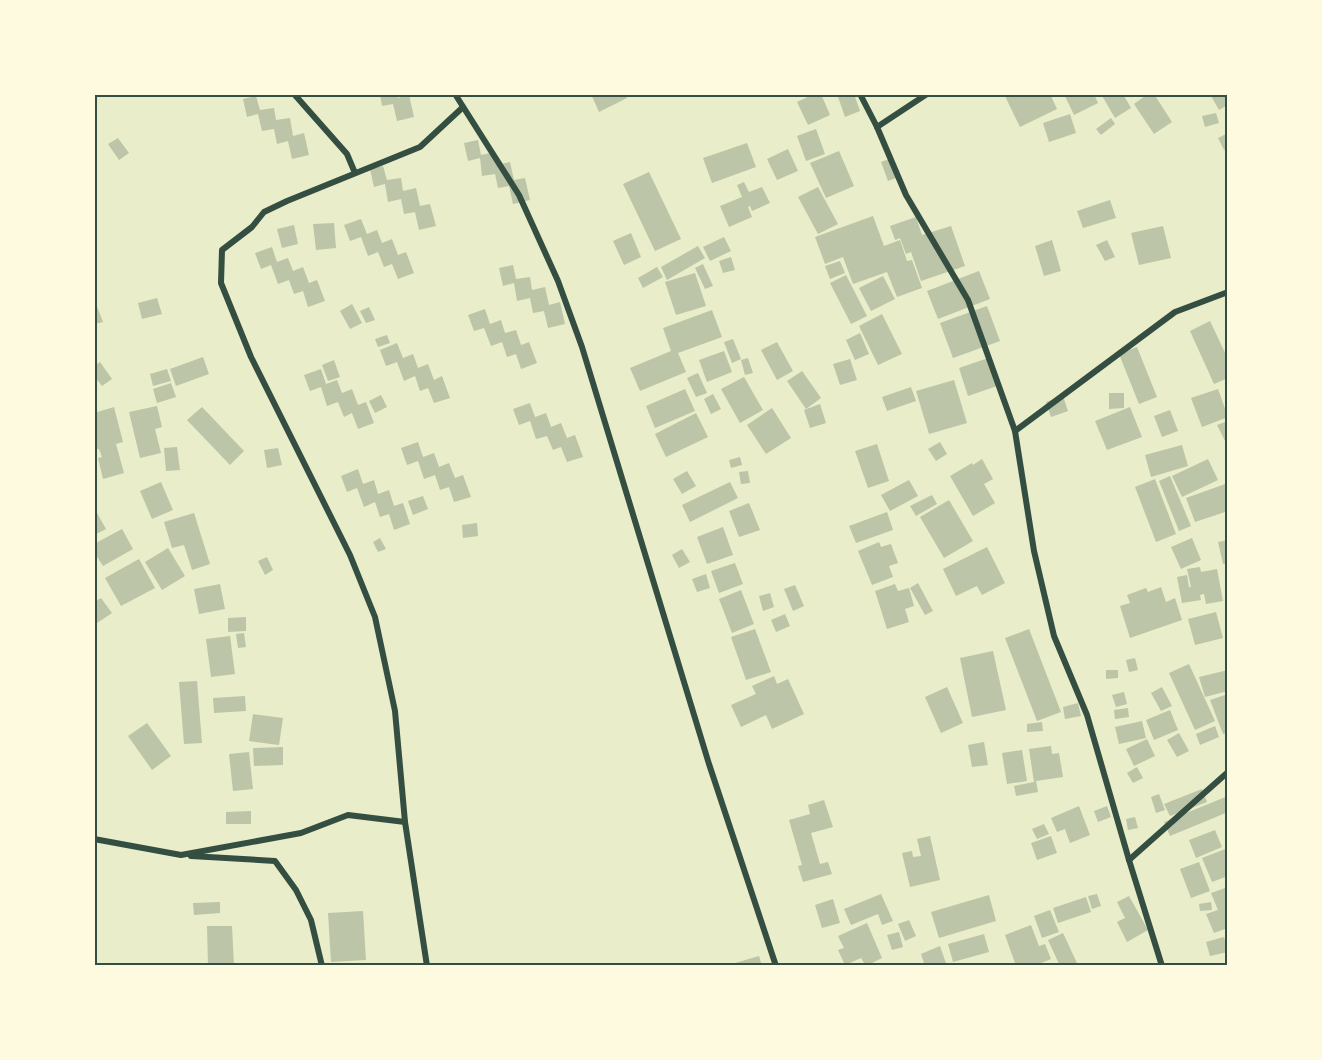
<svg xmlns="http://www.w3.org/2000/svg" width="1322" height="1060" font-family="Quicksand,sans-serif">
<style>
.building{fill:#bcc5a7}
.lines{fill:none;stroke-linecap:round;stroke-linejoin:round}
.minor{stroke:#344e41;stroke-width:6}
.neatline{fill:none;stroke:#344e41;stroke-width:2}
</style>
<rect width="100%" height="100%" fill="#e9edc9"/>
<g class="building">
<polygon points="380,94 397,94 398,98 409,95 414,117 397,121 393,104 382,106"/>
<polygon points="591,94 625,94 627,98 599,112"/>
<polygon points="814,94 821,94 830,115 808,125 797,102"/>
<polygon points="837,94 854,94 860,111 845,117"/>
<polygon points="1004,94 1050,94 1057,109 1020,127"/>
<polygon points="1064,94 1094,94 1098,103 1074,115"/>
<polygon points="1101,94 1123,94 1131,108 1115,118"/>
<polygon points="1148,94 1154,94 1172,122 1154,134 1134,104"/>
<polygon points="1210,94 1226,94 1228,105 1219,110"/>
<polygon points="256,96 260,110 274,108 276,120 290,118 293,136 304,133 309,155 292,159 288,141 277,144 274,129 262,131 258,114 247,117 243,99"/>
<polygon points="1216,113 1219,123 1205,127 1202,116"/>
<polygon points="1070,114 1076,133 1049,142 1043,123"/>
<polygon points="1111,118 1115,124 1101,135 1096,129"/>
<polygon points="816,129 825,154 806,161 797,136"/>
<polygon points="1226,134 1228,148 1224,150 1218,138"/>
<polygon points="118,138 129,153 119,160 108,144"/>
<polygon points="478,140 481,155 495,152 497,165 510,162 514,180 525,178 530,200 513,204 509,186 498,188 495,174 482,176 480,158 468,161 464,143"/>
<polygon points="747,143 756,167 712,183 703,158"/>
<polygon points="788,149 798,171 777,180 767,159"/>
<polygon points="839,151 854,186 826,198 810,163"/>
<polygon points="892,158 899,177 888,181 881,162"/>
<polygon points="383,166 387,180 401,178 403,191 416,188 420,206 430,204 436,226 419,230 415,212 404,214 401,199 388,202 385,184 374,187 370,169"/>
<polygon points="649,172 681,239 655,251 623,184"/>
<polygon points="744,182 749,192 762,187 770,203 752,211 750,206 748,207 752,217 729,227 720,206 742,197 737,185"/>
<polygon points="818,187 838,224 818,234 798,197"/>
<polygon points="1110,200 1116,218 1083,228 1077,211"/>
<polygon points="873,216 884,246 900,240 907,261 912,260 922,288 897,297 887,272 853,284 843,257 825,264 815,237"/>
<polygon points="916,217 922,235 951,226 965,266 921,281 911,252 906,254 900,238 895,240 890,226"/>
<polygon points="361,219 367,234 377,230 382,243 392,239 398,255 406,252 414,273 398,279 392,264 384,267 378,252 368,256 361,237 350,241 344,225"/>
<polygon points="334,223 336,248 316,250 313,224"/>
<polygon points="294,225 298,244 282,248 277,229"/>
<polygon points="1163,226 1171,258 1139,265 1131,233"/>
<polygon points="631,233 641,257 624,265 613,241"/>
<polygon points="724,237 731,251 710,261 703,247"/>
<polygon points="1052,240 1061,271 1044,276 1035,246"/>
<polygon points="1107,240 1115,257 1105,261 1096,245"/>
<polygon points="698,246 705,258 667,280 661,267"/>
<polygon points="272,247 277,262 288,258 293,271 303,267 309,283 317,280 325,301 308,307 303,291 294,294 289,280 278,284 271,265 261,269 255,253"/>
<polygon points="731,257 735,270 723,273 719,261"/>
<polygon points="840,261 845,273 830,279 825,266"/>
<polygon points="703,264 713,286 705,289 695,268"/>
<polygon points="513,265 516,279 530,277 532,290 545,287 549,305 560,302 565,324 548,328 544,311 533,313 530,298 517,301 514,283 503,286 499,268"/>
<polygon points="657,267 663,277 643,288 638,278"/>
<polygon points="979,271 990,299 938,319 927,291"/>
<polygon points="695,273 706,306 676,315 665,282"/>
<polygon points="846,275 867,316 851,324 830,283"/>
<polygon points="883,276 895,299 871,311 859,288"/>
<polygon points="157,298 162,314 142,319 138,303"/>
<polygon points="94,299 103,322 94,324"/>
<polygon points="352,304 362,323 350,329 340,311"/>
<polygon points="987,306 1000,341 953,358 940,323"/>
<polygon points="369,307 375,320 366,323 360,311"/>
<polygon points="485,309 490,324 501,320 505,333 516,330 521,345 529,342 537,363 521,369 516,354 507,357 502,342 491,346 484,328 474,331 468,315"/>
<polygon points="712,310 722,337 678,353 686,372 640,391 630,368 671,351 663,328"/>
<polygon points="882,314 902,354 878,365 859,326"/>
<polygon points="1210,321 1228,359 1228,378 1214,384 1190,331"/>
<polygon points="860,333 869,354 855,360 846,340"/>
<polygon points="387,335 390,343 378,347 375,339"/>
<polygon points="733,339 741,359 732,363 724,342"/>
<polygon points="777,342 793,371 777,380 761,350"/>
<polygon points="397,343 403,358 413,354 418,368 428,364 434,380 442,376 450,398 434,403 428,388 420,391 415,376 404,381 397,362 386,366 380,350"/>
<polygon points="1137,347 1157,397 1139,404 1119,354"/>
<polygon points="724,351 732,372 707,382 699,360"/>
<polygon points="203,357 209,374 176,386 170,369"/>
<polygon points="991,357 1000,385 968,396 959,368"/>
<polygon points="748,358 753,373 745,375 741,360"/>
<polygon points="850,359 857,380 840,385 833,364"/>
<polygon points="334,360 340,377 328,381 322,365"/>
<polygon points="100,362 112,379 102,386 94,376 94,366"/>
<polygon points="167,369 171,381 153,386 150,374"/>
<polygon points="321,369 326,384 337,380 342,393 352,389 358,405 366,402 374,423 358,429 352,413 344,417 338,402 327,406 321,387 310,391 304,375"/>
<polygon points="802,371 821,398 806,409 787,381"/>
<polygon points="698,373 707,393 696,397 687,378"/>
<polygon points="744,377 763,410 740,423 721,389"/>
<polygon points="954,380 967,423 929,434 916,391"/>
<polygon points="171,383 176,397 157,403 153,389"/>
<polygon points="911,387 916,401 887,411 882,397"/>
<polygon points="685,389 695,411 655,428 646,406"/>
<polygon points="1218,389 1228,417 1202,427 1191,398"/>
<polygon points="1109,393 1124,393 1124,408 1109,409"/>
<polygon points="713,394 721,409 711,414 704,399"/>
<polygon points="381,395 387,407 375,413 369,401"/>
<polygon points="1063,396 1068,411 1051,417 1046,402"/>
<polygon points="530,403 535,417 546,413 551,427 561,423 567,438 575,435 583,457 567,462 561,447 553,450 547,436 536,439 530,421 519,425 513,409"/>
<polygon points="820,404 826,423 810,428 804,410"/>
<polygon points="157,406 162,427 155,429 161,453 140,458 129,412"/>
<polygon points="114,407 123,442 116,444 124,473 103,479 98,458 102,457 99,449 97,449 94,439 94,413"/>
<polygon points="202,407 244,451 230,465 187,420"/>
<polygon points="1130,407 1142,437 1107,450 1095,421"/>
<polygon points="772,408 791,438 766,454 747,425"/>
<polygon points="1170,410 1178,431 1162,437 1154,416"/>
<polygon points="696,413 708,437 666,457 655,434"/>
<polygon points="1228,421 1228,447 1217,425"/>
<polygon points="418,442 423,457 434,453 439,467 449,463 455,478 463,475 471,497 454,502 449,487 440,490 435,475 424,479 418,461 407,465 401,448"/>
<polygon points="940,442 947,454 936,461 928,449"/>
<polygon points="877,444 889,481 868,488 855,451"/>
<polygon points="1182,445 1188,466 1151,477 1145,455"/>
<polygon points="177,447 180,470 166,471 164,448"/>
<polygon points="278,448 282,465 267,468 264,450"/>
<polygon points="740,457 742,465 731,468 729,460"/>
<polygon points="982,459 993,479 984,484 995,503 973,516 950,476 972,463 973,465"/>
<polygon points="1208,459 1218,480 1182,497 1172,476"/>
<polygon points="358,469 363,484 374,480 378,494 389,490 394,506 403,503 410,524 394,530 389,514 380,517 375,502 364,507 357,488 347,492 341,476"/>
<polygon points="687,471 696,486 682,494 673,479"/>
<polygon points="748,471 750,483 741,484 739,472"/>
<polygon points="1170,476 1191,526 1179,531 1159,481"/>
<polygon points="1155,479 1176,534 1156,542 1135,487"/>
<polygon points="909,480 918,496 890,511 881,495"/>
<polygon points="161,482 173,510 152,519 140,491"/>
<polygon points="730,482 738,498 690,522 682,505"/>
<polygon points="1228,483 1228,511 1195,522 1186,498"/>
<polygon points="932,495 937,504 916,516 910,506"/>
<polygon points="423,496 428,509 413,515 408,501"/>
<polygon points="949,500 973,541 944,558 920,517"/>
<polygon points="749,503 760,530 739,537 729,511"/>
<polygon points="887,512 893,530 856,543 849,526"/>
<polygon points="97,513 106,529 94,535 94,514"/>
<polygon points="194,513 210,564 192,570 184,545 172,548 164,522"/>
<polygon points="477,523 478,536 463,538 462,525"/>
<polygon points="723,527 733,555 707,564 697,537"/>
<polygon points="122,529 133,549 103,566 94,552 94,544"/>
<polygon points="380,538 386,549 378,552 373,542"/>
<polygon points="1192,538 1201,560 1181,569 1171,547"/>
<polygon points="1228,540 1228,563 1223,564 1218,542"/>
<polygon points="879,542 881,547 891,544 898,563 889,566 893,577 872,585 858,551"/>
<polygon points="987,547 1005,583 982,595 977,586 956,596 943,569"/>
<polygon points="168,548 185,576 162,590 145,562"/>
<polygon points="682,549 690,562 679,568 672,555"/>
<polygon points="267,557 273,570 265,575 258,561"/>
<polygon points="139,559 155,588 121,606 105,578"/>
<polygon points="735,563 743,584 719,593 711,571"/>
<polygon points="1200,567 1201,572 1217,569 1223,601 1206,604 1204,594 1200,595 1201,600 1182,603 1177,577 1187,575 1189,587 1191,587 1187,569"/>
<polygon points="706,574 710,588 697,592 692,579"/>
<polygon points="918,583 933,611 925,615 910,588"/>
<polygon points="220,584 225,609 199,614 194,589"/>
<polygon points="895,584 898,591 909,588 914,606 905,609 909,622 887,629 875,591"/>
<polygon points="795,585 804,606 793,611 784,589"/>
<polygon points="1161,587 1166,602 1175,598 1182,620 1130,638 1120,606 1130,603 1127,595 1146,588 1148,592"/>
<polygon points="741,590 754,624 732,633 719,599"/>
<polygon points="770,593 774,607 763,611 759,596"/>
<polygon points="101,598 112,613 94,625 94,602"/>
<polygon points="1216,612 1223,638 1195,645 1188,619"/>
<polygon points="785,614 790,626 776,632 771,620"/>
<polygon points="246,617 246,631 228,632 228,618"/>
<polygon points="755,629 771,672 746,680 731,637"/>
<polygon points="1029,629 1061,712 1037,721 1005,638"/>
<polygon points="244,633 246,647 238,648 236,634"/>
<polygon points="230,636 235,674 211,677 206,639"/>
<polygon points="993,651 1006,710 972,717 960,658"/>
<polygon points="1135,658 1138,670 1129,672 1126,660"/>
<polygon points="1189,664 1215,721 1195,730 1169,673"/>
<polygon points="1106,670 1118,670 1118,678 1106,679"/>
<polygon points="1228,670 1228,691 1205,697 1199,677"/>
<polygon points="774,676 777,684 788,679 804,714 772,729 766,715 741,727 731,705 756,694 752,686"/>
<polygon points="197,681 202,743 184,744 179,682"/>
<polygon points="947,687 963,723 941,733 925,697"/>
<polygon points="1162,687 1172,706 1161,711 1151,693"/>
<polygon points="1124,692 1127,704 1116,707 1112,695"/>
<polygon points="1228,694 1228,733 1223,734 1210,700"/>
<polygon points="245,696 246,711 214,713 213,698"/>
<polygon points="1078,703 1081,716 1065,719 1063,707"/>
<polygon points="1128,708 1129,717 1115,719 1114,710"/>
<polygon points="1170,710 1178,730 1154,740 1146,720"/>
<polygon points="253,714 283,718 279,745 249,741"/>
<polygon points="1142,721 1146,738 1119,744 1115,727"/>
<polygon points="1042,722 1043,731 1027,732 1027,724"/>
<polygon points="147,723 171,756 152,770 128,736"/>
<polygon points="1215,726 1219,737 1200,745 1196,734"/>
<polygon points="1179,733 1189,751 1177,757 1167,740"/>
<polygon points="1147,739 1155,756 1134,766 1126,749"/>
<polygon points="984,742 988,765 972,767 968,745"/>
<polygon points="1051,746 1052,754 1059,753 1063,777 1036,781 1038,792 1016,796 1014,786 1034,782 1029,749"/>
<polygon points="283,747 283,765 254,766 253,748"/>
<polygon points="1022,750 1027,781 1007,784 1002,753"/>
<polygon points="249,752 253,789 233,791 229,754"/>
<polygon points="1137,767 1143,778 1133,783 1127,773"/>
<polygon points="1202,789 1207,802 1170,816 1164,804"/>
<polygon points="1159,794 1165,810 1156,813 1151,797"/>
<polygon points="1228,796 1228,812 1170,836 1164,822"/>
<polygon points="824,800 833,827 811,833 820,864 828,862 832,874 803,882 798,866 802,865 789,820 810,814 808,805"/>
<polygon points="1079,806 1090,835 1070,843 1065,829 1057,832 1051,818"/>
<polygon points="1107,806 1111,817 1098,822 1094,811"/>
<polygon points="251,811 251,824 226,824 226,812"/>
<polygon points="1135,817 1138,828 1128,830 1126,819"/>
<polygon points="1044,824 1049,834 1037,839 1032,829"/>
<polygon points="1215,830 1222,847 1196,858 1189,840"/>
<polygon points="930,836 940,880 910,887 902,853 912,851 913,857 921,856 917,839"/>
<polygon points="1051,836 1057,853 1037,860 1031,843"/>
<polygon points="1228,848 1228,876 1212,882 1202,858"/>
<polygon points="1199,862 1210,891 1191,898 1180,869"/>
<polygon points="1228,887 1228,936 1227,936 1225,929 1214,933 1206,914 1218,910 1211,893"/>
<polygon points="881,894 893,921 882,925 878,914 851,925 844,909"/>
<polygon points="1097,894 1101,906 1092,909 1088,896"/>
<polygon points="989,895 996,921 939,938 931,912"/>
<polygon points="1129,896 1148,930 1127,942 1117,922 1125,918 1117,902"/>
<polygon points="1086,897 1091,912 1058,923 1053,908"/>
<polygon points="833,899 840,923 822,928 815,905"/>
<polygon points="220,902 220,913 194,915 193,903"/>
<polygon points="1211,902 1212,910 1200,911 1199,904"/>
<polygon points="1050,910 1059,932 1042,938 1034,916"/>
<polygon points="363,911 366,960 331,962 328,913"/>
<polygon points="909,920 916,936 905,941 898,924"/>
<polygon points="867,923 882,958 866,966 861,958 845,965 838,950 844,948 838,936"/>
<polygon points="1031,925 1039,946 1045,944 1051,959 1041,963 1043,966 1016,966 1005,935"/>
<polygon points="207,926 232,926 234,966 208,966"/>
<polygon points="899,932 903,947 892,950 887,935"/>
<polygon points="1063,933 1077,963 1072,966 1060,966 1048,940"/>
<polygon points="984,934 989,952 953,962 948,944"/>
<polygon points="1224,937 1228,952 1210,956 1206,942"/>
<polygon points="940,946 947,966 925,966 921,954"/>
<polygon points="759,956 762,966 736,966 735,963"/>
</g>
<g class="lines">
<g class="minor">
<polyline points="294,94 347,154 355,173"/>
<polyline points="455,94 519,195 558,281 582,347 709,764 776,966"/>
<polyline points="860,94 877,127 906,195 968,300 1015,431 1034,551 1054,636 1087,715 1129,860 1162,966"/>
<polyline points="877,127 927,94"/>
<polyline points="1015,431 1175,312 1228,292"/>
<polyline points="94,839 181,855 301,833 348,815 405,822"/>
<polyline points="191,856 275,861 296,890 311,920 322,966"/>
<polyline points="1129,860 1228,772"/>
<polyline points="427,966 405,822 395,711 375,617 350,555 251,357 221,283 222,250 252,227 264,212 287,201 420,147 462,108"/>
</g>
</g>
<rect width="1322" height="1060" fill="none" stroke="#fefae0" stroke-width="192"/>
<rect x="96" y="96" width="1130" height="868" class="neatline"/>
</svg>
